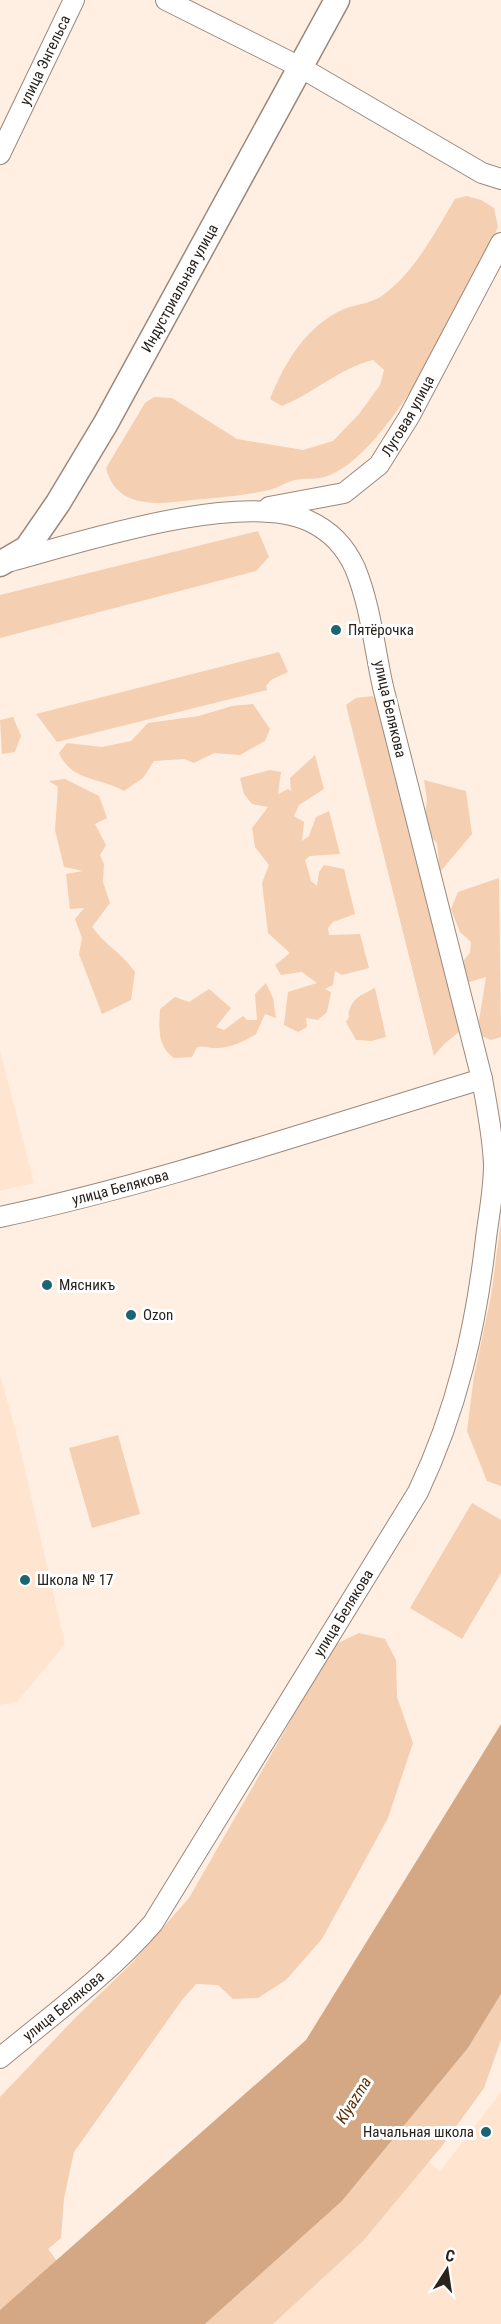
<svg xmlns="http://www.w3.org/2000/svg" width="501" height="2324" font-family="'Roboto Condensed',sans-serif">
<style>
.built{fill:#ffe5d0}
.green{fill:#f4cfb1}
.water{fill:#d4a885}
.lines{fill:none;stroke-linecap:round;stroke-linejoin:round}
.minor-casing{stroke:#9b897b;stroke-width:22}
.tertiary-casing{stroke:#9b897b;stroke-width:27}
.minor{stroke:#fff;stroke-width:20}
.tertiary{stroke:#fff;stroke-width:24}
.poi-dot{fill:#1b6571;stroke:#fff;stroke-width:2}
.labels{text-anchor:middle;stroke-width:6;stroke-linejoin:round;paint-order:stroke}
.street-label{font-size:15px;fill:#29221d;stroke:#fff}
.poi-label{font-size:15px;fill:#29221d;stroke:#fff;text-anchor:start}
.water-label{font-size:16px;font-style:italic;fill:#5c3206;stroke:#fff}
</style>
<rect width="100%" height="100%" fill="#ffefe3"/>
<g class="built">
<polygon points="0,1051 34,1183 0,1191"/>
<polygon points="0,1375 18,1439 65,1644 17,1702 0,1705"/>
<polygon points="501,2092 501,2324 244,2324 406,2144 440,2171"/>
</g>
<g class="green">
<path d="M467 196 481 200 494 208 498 227C469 289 394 449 330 475 320 480 306 478 295 480 286 482 278 488 269 490 239 497 205 498 174 502 145 505 114 502 106 468L145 403 154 397 172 398 237 439 303 450 333 441 359 414 380 385 384 370 373 360C342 367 312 394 282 406L270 399C284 363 307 325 344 309 357 304 373 303 383 295 415 272 435 232 455 199Z"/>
<polygon points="258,531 269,557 256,571 0,638 0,595"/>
<polygon points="279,652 288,672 271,680 266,686 267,690 57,742 36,714"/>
<polygon points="372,696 382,701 464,1028 444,1044 434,1056 346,705 356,698"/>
<path d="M253 704 270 729 265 741 240 755 214 753 194 763 184 759 154 761 143 778 124 791C100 777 72 782 59 753L67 743 102 747 131 741 148 723 199 716 232 706Z"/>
<polygon points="13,717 21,736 15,752 2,754 0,720"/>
<polygon points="315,755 324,789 299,805 294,816 304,822 302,841 309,836 316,817 329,811 340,854 310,856 305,860 311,881 317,886 319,872 324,865 344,869 355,914 333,922 328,928 329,935 360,934 369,968 342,975 335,971 333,985 325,989 331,992 327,1012 318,1020 306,1018 307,1027 298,1032 284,1025 288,992 317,983 302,972 281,975 275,965 290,953 268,933 262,883 269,865 255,847 252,828 268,807 252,804 244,794 240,778 270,770 281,772 278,794 288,789 291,791 290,778"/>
<path d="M65 779 99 796 107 818 95 824 106 845 100 855 104 864 103 882 110 903 92 927C105 945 123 954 135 972L131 1000 102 1014 79 954 82 938 75 919 84 908 70 909 66 874 83 871 64 867 55 830 58 787 49 781Z"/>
<polygon points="424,780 466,791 472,834 440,872 437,843 429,835 425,818 427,799"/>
<polygon points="499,878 501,1037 491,1040 482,1036 479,1021 486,977 466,983 463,961 470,953 471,942 460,932 451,909 458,892"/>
<path d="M266 983 273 998 276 1018 265 1014 256 1034C245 1041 230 1048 217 1048 209 1049 205 1045 197 1047L192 1057 174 1058C157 1046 159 1028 160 1009L175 997 189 1002 209 989 231 1008 216 1027 224 1030 243 1016 247 1020H257L255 994Z"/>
<path d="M375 988 386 1037 371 1041 356 1040 346 1022C351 1016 347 1015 350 1008 354 997 365 993 375 988Z"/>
<polygon points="501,1221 501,1486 487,1481 467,1431 474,1376 491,1296"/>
<polygon points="118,1435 140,1514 92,1528 69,1448"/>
<polygon points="472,1503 501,1520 501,1573 462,1639 410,1608"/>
<polygon points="359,1633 385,1639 396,1660 397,1697 413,1743 388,1818 322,1939 286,1980 258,1998 233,1999 218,1985 196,1984 182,2000 74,2152 64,2198 61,2238 48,2249 57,2261 0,2310 0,2097 75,2018 131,1964 189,1898 334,1645"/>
<polygon points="501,1994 501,2040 484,2088 442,2146 363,2241 273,2324 205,2324 342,2201 468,2048"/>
</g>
<polygon class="water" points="501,1724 501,1994 468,2048 342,2201 205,2324 0,2324 0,2310 306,2040"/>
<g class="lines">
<g class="minor-casing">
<g id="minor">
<polyline points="166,0 300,67 482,173 501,179"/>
<path id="s1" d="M0 154 74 0"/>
<path id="s2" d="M269 507 344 493 379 465 409 417 501 243"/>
<path id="s3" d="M0 1217C163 1182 322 1127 482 1079"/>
<path id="s4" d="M0 2058C52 2015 109 1974 153 1923L418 1492C457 1410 476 1327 486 1238 489 1214 494 1189 494 1165 493 1136 487 1107 482 1079 449 948 416 818 383 687 374 647 371 607 355 568 345 546 331 531 309 521 241 490 84 541 11 561"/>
</g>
</g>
<g class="tertiary-casing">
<g id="tertiary">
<path id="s5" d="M0 564 27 548 58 503 106 423 337 0"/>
</g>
</g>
<use href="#minor" class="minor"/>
<use href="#tertiary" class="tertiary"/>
</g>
<g class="poi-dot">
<circle cx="336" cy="630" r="6"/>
<circle cx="47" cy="1285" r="6"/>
<circle cx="131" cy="1315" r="6"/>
<circle cx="25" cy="1580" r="6"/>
<circle cx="486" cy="2132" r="6"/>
</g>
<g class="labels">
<g class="street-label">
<text dy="5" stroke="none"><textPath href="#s1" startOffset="104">улица Энгельса</textPath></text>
<text dy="5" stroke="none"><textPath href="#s5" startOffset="333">Индустриальная улица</textPath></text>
<text dy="5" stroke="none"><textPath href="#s2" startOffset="178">Луговая улица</textPath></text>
<text transform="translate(390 709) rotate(77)" y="5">улица Белякова</text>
<text dy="5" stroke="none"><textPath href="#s3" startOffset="124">улица Белякова</textPath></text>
<text dy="5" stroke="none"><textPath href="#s4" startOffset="568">улица Белякова</textPath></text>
<text dy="5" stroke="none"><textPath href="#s4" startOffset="82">улица Белякова</textPath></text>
</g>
<g class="poi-label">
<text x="348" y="635">Пятёрочка</text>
<text x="59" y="1290">Мясникъ</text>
<text x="143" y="1320">Ozon</text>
<text x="37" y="1585">Школа № 17</text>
<text x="474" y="2137" text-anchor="end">Начальная школа</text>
</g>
<g class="water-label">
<text transform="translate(353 2100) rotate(-58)" y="6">Klyazma</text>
</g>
</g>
<g transform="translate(447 2270) rotate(12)" stroke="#ffffff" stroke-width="4.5" paint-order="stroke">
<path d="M0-4.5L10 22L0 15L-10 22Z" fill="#29221d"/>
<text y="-9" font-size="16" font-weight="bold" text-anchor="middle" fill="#29221d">С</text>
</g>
</svg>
